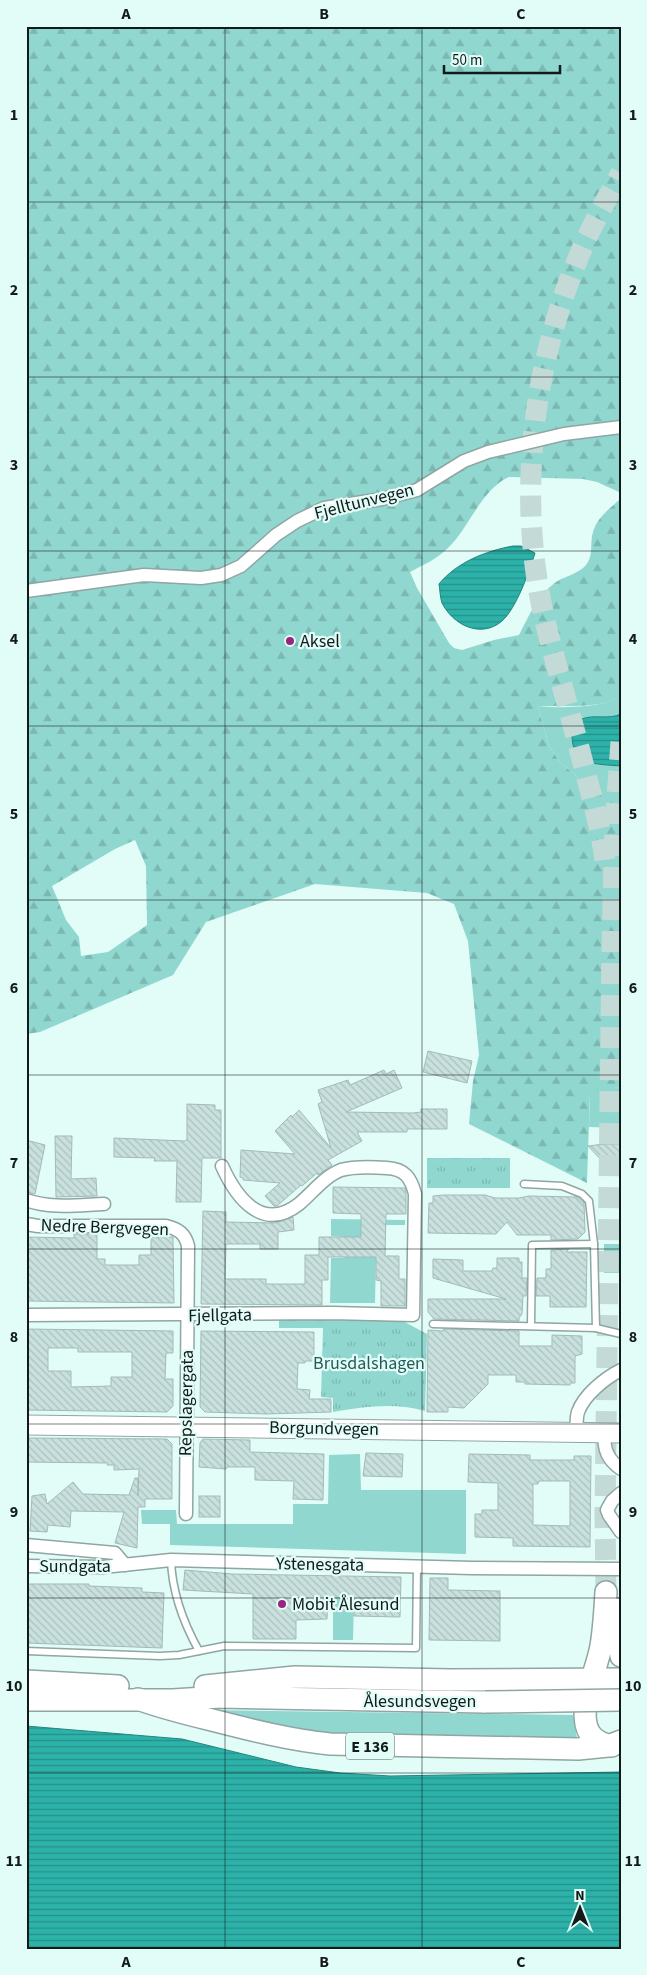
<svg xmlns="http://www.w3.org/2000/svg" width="647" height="1975" font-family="'Source Sans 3',sans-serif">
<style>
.green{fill:#90d7d0}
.forest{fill:url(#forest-firs);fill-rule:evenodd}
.park{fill:url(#park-tufts)}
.water{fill:url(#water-rules);stroke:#24857e}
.building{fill:url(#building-back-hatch);stroke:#a3bbb8;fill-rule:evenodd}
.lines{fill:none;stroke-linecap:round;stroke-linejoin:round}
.trunk-tunnel{stroke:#c3dad7;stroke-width:21;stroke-dasharray:21 11;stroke-linecap:butt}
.service-casing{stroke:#8fa6a3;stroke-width:9}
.minor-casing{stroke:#8fa6a3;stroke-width:15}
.secondary-casing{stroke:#8fa6a3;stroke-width:21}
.trunk-casing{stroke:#8fa6a3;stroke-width:24}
.service{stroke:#fff;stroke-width:6}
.minor{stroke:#fff;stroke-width:12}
.secondary{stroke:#fff;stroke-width:19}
.trunk{stroke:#fff;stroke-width:21}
.trunk-bridge-casing{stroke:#8fa6a3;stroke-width:24;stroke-linecap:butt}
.trunk-bridge{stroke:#fff;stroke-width:21}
.grid{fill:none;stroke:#121b1a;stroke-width:1;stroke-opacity:0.55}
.poi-dot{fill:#992581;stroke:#e2fcf8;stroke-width:2}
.labels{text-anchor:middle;stroke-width:4.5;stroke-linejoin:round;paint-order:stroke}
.shield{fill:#e2fcf8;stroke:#505e5d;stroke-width:1}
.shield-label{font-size:16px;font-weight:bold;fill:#121b1a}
.street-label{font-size:18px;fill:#121b1a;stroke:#e2fcf8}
.poi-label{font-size:18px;fill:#121b1a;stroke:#e2fcf8;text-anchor:start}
.park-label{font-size:18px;fill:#265a56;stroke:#e2fcf8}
.neatline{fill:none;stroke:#121b1a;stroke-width:2}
.grid-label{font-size:16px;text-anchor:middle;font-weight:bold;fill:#121b1a}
</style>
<defs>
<pattern id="forest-firs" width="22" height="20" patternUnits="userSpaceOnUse" patternTransform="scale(1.25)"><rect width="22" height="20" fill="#90d7d0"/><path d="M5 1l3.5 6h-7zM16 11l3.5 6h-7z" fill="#7bb8b2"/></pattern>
<pattern id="park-tufts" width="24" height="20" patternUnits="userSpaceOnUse" patternTransform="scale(1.25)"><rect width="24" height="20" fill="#90d7d0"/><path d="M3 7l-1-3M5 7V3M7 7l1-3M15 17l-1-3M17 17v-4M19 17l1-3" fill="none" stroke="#7bb8b2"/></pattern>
<pattern id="water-rules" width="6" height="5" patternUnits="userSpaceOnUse" patternTransform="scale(1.25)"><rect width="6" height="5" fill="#2cb2a9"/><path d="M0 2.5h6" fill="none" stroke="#249089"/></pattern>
<pattern id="building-back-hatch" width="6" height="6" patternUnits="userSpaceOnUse" patternTransform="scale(1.25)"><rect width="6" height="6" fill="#c9e1de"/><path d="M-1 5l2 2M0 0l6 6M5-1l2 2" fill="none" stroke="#acc0be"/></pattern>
</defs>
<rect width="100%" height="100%" fill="#e2fcf8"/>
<g class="green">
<path d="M621 697V790H596L583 782 559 761 549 746 538 707C566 707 594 709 621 697Z"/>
<polygon points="621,1087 621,1128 589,1127 590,1090"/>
<polygon points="331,1219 405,1220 405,1225 386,1225 376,1257 375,1303 330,1303 331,1258 343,1258 344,1237 331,1236"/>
<rect x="604" y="1244" width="17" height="29"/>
<polygon points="360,1454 361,1490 466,1490 466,1554 170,1545 170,1524 142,1524 141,1510 176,1510 177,1524 293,1524 293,1504 328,1504 329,1455"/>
<polygon points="333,1597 354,1598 353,1640 333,1640"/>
<polygon points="208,1710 573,1715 577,1738 405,1738 294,1732"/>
</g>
<path class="forest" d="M26 26H621V697C594 710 567 704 538 707L549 746 559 761 583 782 596 790H621V1087L590 1091 587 1183 469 1124 473 1081 479 1055 468 941 454 904 427 893 315 884 206 922 173 975 40 1032 26 1034ZM509 477 583 479 597 482 619 492V500C609 509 597 518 593 532 590 541 593 554 588 562 582 573 565 576 556 582 537 596 529 616 519 635L494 640 462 650 454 648 449 643 417 588 410 572C423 565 437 559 447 549 469 529 481 489 509 477ZM135 840 146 866 147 925 108 952 81 956 79 937 66 920 52 886 115 849Z"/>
<g class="park">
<rect x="427" y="1158" width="83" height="30"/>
<path d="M279 1319 401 1320 427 1334 425 1411C396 1402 363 1407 333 1412V1398L321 1397 323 1328H279Z"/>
</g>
<g class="water">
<path d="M513 546H521L535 553C530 570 516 609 502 621 481 639 453 625 442 603 440 597 440 590 439 584 457 562 486 551 513 546Z"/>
<path d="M621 714V766C597 764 572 766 572 735 572 728 576 722 582 719 594 714 609 720 621 714Z"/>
<polygon points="26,1726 182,1739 296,1767 340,1773 390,1776 621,1772 621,1949 26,1949"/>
</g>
<g class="building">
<polygon points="428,1051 472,1061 467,1083 423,1072"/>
<polygon points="384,1070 386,1074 394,1070 402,1088 346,1112 413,1113 421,1112 421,1109 447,1109 447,1129 407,1129 407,1132 357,1132 362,1141 328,1160 332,1165 318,1175 317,1173 302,1186 301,1185 277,1206 274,1206 265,1196 280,1183 243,1180 243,1178 240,1177 241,1150 295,1154 275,1131 291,1115 292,1117 299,1110 331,1148 318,1104 322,1102 318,1090 348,1080 350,1085"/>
<polygon points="187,1104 215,1105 215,1110 221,1110 221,1158 202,1158 201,1202 176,1202 177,1161 154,1161 155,1158 114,1157 114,1138 185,1141 187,1139"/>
<polygon points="55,1136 72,1136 71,1179 96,1178 97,1196 56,1197"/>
<polygon points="26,1140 45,1145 35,1194 26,1192"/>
<polygon points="604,1144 621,1144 621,1166 603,1166 603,1162 588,1146"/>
<polygon points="333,1187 405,1188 406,1193 406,1214 386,1214 385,1256 399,1256 399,1279 405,1279 405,1306 381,1306 381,1281 376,1280 376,1257 328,1257 328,1280 322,1280 322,1305 201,1304 203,1211 226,1212 226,1222 275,1223 293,1217 294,1230 278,1232 278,1249 260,1249 260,1244 226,1244 225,1279 266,1279 266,1284 305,1284 305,1255 319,1255 319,1237 361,1237 361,1214 333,1213"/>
<polygon points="444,1195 485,1195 495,1198 519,1198 529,1196 577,1197 584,1203 585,1232 578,1239 551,1240 551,1235 517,1235 507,1222 496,1234 428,1233 429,1203 433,1203 433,1196"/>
<polygon points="74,1234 97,1234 97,1259 105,1259 105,1265 139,1265 139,1255 151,1255 151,1237 173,1237 174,1303 26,1301 26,1237 74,1238"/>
<polygon points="569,1249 566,1252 587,1252 586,1307 550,1307 550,1296 536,1296 537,1278 546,1278 546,1269 551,1269 551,1250"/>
<polygon points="497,1258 519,1258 519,1262 522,1262 522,1278 527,1278 526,1296 523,1296 522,1314 519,1318 519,1321 434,1319 428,1312 428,1299 506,1299 433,1278 433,1259 463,1260 463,1271 492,1271 493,1268 497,1268"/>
<path d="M26 1329 173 1331V1353H166L165 1379H173V1406L167 1412 26 1410ZM48 1348H78V1352H132V1377H111V1386L71 1387V1371H48Z"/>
<polygon points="443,1329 519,1331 519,1346 552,1346 552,1335 582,1336 582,1354 575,1356 575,1383 570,1383 570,1385 525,1384 525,1382 516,1382 516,1375 488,1375 488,1384 464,1408 448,1407 448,1412 427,1412 428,1330 444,1331"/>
<polygon points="201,1331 314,1332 314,1361 305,1361 305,1363 298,1363 297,1389 310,1390 309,1399 331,1399 331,1412 266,1414 205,1412 200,1407"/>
<polygon points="26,1438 167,1439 172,1444 172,1499 145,1499 145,1507 138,1507 137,1548 115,1543 124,1512 71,1511 70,1527 48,1525 47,1532 30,1531 32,1496 45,1494 47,1504 73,1482 83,1494 129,1495 135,1478 138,1478 138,1496 139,1469 114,1470 114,1465 107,1465 108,1463 27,1462"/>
<polygon points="203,1439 250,1440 250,1452 324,1454 323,1500 293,1499 294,1481 255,1480 255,1467 227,1467 226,1469 199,1467 200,1443"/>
<polygon points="366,1453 403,1454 402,1477 363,1476"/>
<path d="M469 1454 530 1455V1460H574V1456H591L590 1547 513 1546V1538L475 1537V1514H482V1510H498V1483L468 1482ZM539 1481H570V1526L533 1525V1484H538Z"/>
<rect x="199" y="1496" width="21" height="21"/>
<polygon points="185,1570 232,1574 401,1577 400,1617 354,1616 354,1598 328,1597 327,1619 296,1620 296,1639 253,1639 253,1594 183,1590"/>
<polygon points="430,1578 448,1578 448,1590 500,1591 500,1641 429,1640"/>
<polygon points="26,1584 89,1584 89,1586 142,1588 142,1592 164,1593 162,1648 26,1643"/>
</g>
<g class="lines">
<g class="trunk-tunnel">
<path d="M605 860C601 830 593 801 585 771 573 722 558 674 546 625 517 506 530 374 577 261 589 230 605 202 621 173"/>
<polyline points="606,1592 605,1515 612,941 615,824 621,742"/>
</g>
<g class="service-casing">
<g id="service">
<polyline points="524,1184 562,1186 582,1194 589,1201 594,1244 596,1328"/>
<polyline points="433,1324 596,1328 621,1334"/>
<polyline points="531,1326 532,1245 594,1244"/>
<path d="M171 1560C172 1591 184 1624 199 1651"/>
<polyline points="26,1651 160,1656 179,1655 224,1646 416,1648 417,1566"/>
</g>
</g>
<g class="minor-casing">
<g id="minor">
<polyline points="26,591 144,575 201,578 221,575 241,566 276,535 297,521 324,508 382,499 417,490 464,461 488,452 564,434 621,427"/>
<path d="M26 1200C51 1209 78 1205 104 1204"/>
<path d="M26 1224 38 1226H166C178 1229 185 1233 188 1246L186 1514"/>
<path d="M26 1315 332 1313 413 1315 415 1194C411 1178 405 1169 387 1168 373 1167 355 1166 341 1170 325 1176 312 1193 299 1204 262 1233 236 1197 222 1166"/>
<path d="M576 1432C577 1426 576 1418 578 1412 584 1395 605 1378 621 1370"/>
<path d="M604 1432C604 1450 607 1459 621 1469"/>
<polyline points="621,1493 612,1501 607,1510 609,1515 621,1532"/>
<polyline points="26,1545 115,1553 125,1565"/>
<polyline points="26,1566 103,1567 171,1560 472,1568 621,1569"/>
</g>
</g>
<g class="secondary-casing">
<polyline id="secondary" points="26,1425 621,1433"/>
</g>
<g class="trunk-casing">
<g id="trunk">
<path d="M606 1592C605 1610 604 1628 601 1646 596 1677 562 1737 612 1746"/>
<polyline points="617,1609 617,1631 621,1656"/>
<polyline points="26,1681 118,1686"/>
<polyline points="205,1686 295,1677 451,1680 621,1679"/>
<path d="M138 1699C163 1708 187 1714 212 1720 251 1730 290 1740 330 1744L578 1749 608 1746 621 1741"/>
<polyline points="26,1700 173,1700 220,1697 485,1702"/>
</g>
</g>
<use href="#service" class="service"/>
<use href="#minor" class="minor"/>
<use href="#secondary" class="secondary"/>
<use href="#trunk" class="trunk"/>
<g class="trunk-bridge-casing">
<polyline id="trunk-bridge" points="485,1702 621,1700"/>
</g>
<use href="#trunk-bridge" class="trunk-bridge"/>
</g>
<path class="grid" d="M225 26V1949M422 26V1949M26 202H621M26 377H621M26 551H621M26 726H621M26 900H621M26 1075H621M26 1249H621M26 1424H621M26 1598H621M26 1773H621"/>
<g class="poi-dot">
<circle cx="290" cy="641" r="5"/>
<circle cx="282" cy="1604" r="5"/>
</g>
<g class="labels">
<rect class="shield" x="346" y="1732.5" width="48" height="27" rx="4"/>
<g class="shield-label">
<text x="370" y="1752">E 136</text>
</g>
<g class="street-label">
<text transform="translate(364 501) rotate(-14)" y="6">Fjelltunvegen</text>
<text transform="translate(105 1227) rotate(2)" y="6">Nedre Bergvegen</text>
<text transform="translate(220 1315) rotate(-1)" y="6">Fjellgata</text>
<text transform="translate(186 1403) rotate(-89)" y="6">Repslagergata</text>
<text transform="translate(324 1428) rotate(1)" y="6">Borgundvegen</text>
<text transform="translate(320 1564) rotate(1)" y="6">Ystenesgata</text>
<text x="75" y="1572">Sundgata</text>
<text x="420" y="1707">Ålesundsvegen</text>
</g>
<g class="poi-label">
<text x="300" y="647">Aksel</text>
<text x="292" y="1610">Mobit Ålesund</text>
</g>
<g class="park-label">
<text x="369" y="1369">Brusdalshagen</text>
</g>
</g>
<rect width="647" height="1975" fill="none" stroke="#e2fcf8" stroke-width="55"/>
<g transform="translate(580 1908)" stroke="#e2fcf8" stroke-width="4" paint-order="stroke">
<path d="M0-4L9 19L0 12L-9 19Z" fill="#121b1a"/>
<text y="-8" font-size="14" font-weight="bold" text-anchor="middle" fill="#121b1a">N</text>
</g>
<path d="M444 65v8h116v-8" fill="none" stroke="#121b1a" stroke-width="2.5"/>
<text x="452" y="65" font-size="15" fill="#121b1a" stroke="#e2fcf8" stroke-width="4" paint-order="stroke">50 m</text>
<rect x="28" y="28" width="592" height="1920" class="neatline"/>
<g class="grid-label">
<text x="126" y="19">A</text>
<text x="324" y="19">B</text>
<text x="521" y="19">C</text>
<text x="14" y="120">1</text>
<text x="633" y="120">1</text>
<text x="14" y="295">2</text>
<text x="633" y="295">2</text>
<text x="14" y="470">3</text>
<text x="633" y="470">3</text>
<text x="14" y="644">4</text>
<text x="633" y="644">4</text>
<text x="14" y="819">5</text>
<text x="633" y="819">5</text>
<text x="14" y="993">6</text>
<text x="633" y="993">6</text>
<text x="14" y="1168">7</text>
<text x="633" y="1168">7</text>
<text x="14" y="1342">8</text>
<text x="633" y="1342">8</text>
<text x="14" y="1517">9</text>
<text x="633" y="1517">9</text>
<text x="14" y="1691">10</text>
<text x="633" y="1691">10</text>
<text x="14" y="1866">11</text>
<text x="633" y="1866">11</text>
<text x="126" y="1967">A</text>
<text x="324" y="1967">B</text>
<text x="521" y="1967">C</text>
</g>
</svg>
